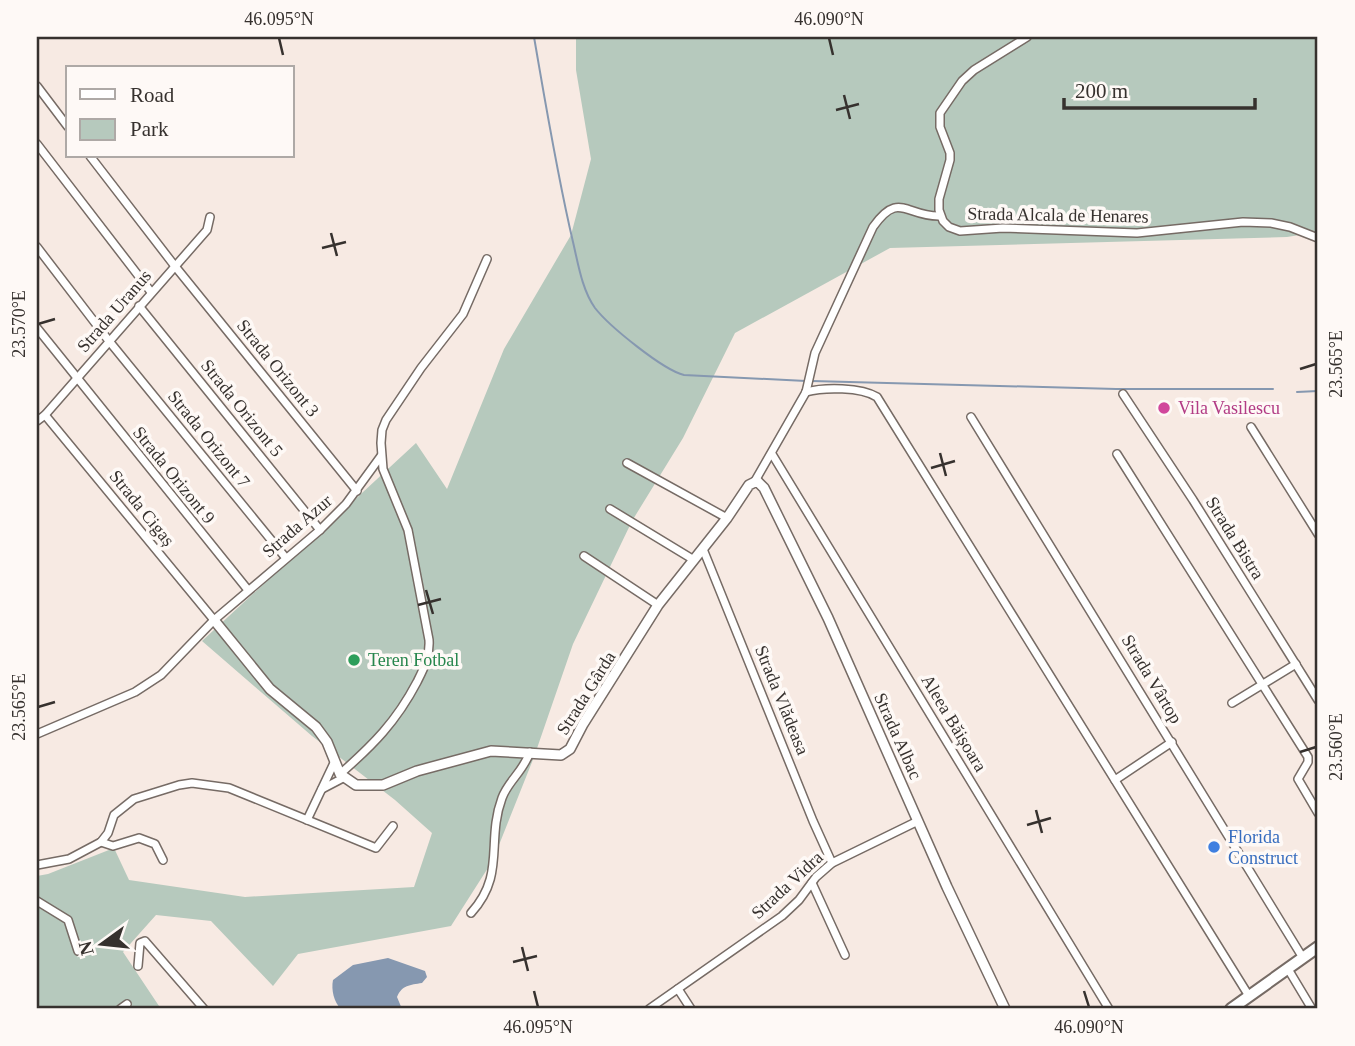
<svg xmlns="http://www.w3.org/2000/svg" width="1355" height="1046" font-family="Georgia,serif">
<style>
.green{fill:#b6c9bd}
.water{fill:#8698b0}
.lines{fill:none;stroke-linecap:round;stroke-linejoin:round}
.stream{stroke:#8698b0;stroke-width:2}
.minor-casing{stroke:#766b65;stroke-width:10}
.tertiary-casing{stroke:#766b65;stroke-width:12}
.primary-casing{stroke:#766b65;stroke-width:14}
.minor{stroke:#fff;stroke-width:7}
.tertiary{stroke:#fff;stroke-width:9}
.primary{stroke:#fff;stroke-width:10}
.ticks{fill:none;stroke:#36312e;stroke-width:2.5}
.hotel-dot{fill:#d1479c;stroke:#fef9f6;stroke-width:2.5}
.leisure-dot{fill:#2e9e5b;stroke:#fef9f6;stroke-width:2.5}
.shop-dot{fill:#3f7fe0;stroke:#fef9f6;stroke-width:2.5}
.labels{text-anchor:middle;stroke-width:7;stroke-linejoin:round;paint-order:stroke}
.street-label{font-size:18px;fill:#36312e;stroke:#fef9f6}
.hotel-label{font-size:18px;fill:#b23c85;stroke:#fef9f6;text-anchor:start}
.leisure-label{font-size:18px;fill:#27864d;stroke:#fef9f6;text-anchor:start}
.shop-label{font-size:18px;fill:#366cbe;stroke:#fef9f6;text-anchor:start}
.neatline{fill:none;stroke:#36312e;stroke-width:2.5}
.ticks-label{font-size:18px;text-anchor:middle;fill:#36312e}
</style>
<rect width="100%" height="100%" fill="#f7eae3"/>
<polygon class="green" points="576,37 1318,37 1318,232 1287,237 890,248 735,333 683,438 632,521 573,644 534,757 493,860 451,926 298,954 273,986 211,921 156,915 123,952 161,1009 37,1009 37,876 48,874 114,848 129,880 245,897 414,887 432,833 395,800 312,736 202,641 416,443 447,489 504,349 571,235 591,159 576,70"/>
<path class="water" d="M388 958 425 971 427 977 422 983C410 985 402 985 397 997L402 1009H341C334 1002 331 990 333 980L353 965Z"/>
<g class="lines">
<g class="stream">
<path d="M534 37C546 106 557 174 573 242 578 263 582 290 595 308 609 326 663 370 684 375L806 381"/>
<polyline points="812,381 1116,389 1273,389"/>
<polyline points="1297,392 1318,391"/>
</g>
<g class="minor-casing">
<g id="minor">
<polyline points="1027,37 974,70 962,81 940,113 940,127 950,153 950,160 939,199 939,210 943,221 949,227 960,231 1003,228 1137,233 1243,222 1271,223 1290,227 1318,238"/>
<polyline points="37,86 68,127"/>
<polyline points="37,144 151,292"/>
<polyline points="90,156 174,265 357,491"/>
<polyline points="37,247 109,341 285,557"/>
<polyline points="139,306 320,530"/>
<polyline points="37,328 248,590"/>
<path d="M806 392C824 387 861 387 877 397L1249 996"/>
<path d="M806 392 815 353 873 227C899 190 906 217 940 216"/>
<polyline points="1123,394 1193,500 1318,700"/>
<polyline points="45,415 214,620"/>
<polyline points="971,417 1303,958"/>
<polyline points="37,421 45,415 207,230 210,217"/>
<polyline points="1251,427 1318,534"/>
<polyline points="772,454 1109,1009"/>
<polyline points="1117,454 1308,757 1308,762 1298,779 1318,813"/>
<polyline points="627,463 727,518"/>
<polyline points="755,481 806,392"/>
<polyline points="610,509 694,560"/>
<polyline points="703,549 813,821 832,863"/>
<polyline points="584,556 658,605"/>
<polyline points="1232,703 1296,664"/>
<polyline points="37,734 135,692 161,675 214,620 320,530 346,504 381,456"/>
<path d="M340 774C373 745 396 722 417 682 424 668 430 657 429 640L408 530 383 469 381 443 382 430 386 420 421 368 463 314 487 259"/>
<polyline points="1115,780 1172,742"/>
<polyline points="322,789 343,778"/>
<polyline points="307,820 334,763"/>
<polyline points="101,842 113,846 139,838 155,844 163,860"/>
<polyline points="37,865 69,859 101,842 108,833 114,815 134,799 179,785 192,783 229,788 376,848 393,826"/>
<polyline points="812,883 845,955"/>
<polyline points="37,901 68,920 78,951"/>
<path d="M471 913C506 875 486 841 502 798 508 781 523 772 530 752"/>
<polyline points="138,966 140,943 145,941 204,1009"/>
<polyline points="1288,969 1312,1009"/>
<polyline points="678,989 691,1009"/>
<polyline points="120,1009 127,1004"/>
<polyline points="649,1009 782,916 799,900 816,877 832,863 918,821"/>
</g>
</g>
<g class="tertiary-casing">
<polyline id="tertiary" points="214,620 270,689 316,727 327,742 340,774 356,785 383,785 417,771 491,751 561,755 570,749 583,724 658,605 727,518 749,485 757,481 764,488 828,618 947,887 1005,1009"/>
</g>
<g class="primary-casing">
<polyline id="primary" points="1231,1009 1318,947"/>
</g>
<use href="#minor" class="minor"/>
<use href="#tertiary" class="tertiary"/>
<use href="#primary" class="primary"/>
</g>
<path class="ticks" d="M279 38 283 55M829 38 833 55M844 95 850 119M836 110 859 104M331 233 337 256M322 248 346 242M38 324 55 319M1300 369 1316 364M940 453 946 476M931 468 955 461M426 590 433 614M418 605 441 599M38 707 55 702M1300 752 1316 747M1036 810 1042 833M1027 825 1051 818M522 947 528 971M513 962 537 956M534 991 538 1007M1084 991 1089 1007"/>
<circle class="hotel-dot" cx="1164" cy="408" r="7"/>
<circle class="leisure-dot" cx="354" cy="660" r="7"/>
<circle class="shop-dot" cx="1214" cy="847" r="7"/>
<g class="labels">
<g class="street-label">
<text transform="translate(1058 215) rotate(1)" y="6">Strada Alcala de Henares</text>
<text transform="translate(114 311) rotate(-49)" y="6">Strada Uranus</text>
<text transform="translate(278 368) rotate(51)" y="6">Strada Orizont 3</text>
<text transform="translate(242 408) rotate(51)" y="6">Strada Orizont 5</text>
<text transform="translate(209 439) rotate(51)" y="6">Strada Orizont 7</text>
<text transform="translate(174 475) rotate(51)" y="6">Strada Orizont 9</text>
<text transform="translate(142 508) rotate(51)" y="6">Strada Cigaș</text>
<text transform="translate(297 526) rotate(-41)" y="6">Strada Azur</text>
<text transform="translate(1235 538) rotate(58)" y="6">Strada Bistra</text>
<text transform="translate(1152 679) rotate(59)" y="6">Strada Vârtop</text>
<text transform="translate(586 693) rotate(-58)" y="6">Strada Gârda</text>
<text transform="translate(782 700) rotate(68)" y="6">Strada Vlădeasa</text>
<text transform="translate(954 723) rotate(59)" y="6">Aleea Băișoara</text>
<text transform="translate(898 736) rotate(66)" y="6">Strada Albac</text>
<text transform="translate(787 885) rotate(-43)" y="6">Strada Vidra</text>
</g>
<g class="hotel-label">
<text x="1178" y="414">Vila Vasilescu</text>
</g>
<g class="leisure-label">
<text x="368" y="666">Teren Fotbal</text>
</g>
<g class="shop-label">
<text x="1228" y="843">Florida<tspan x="1228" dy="21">Construct</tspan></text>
</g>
</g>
<rect width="1355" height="1046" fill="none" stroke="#fef9f6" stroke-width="77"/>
<rect x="66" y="66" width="228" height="91" fill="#fef9f6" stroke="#aea9a6" stroke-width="2"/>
<rect x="80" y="89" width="35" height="10" fill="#ffffff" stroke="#aea9a6" stroke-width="2"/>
<text x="130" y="102" font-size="21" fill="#36312e">Road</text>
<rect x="80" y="119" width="35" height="21" fill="#b6c9bd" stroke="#aea9a6" stroke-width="2"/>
<text x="130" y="136" font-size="21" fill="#36312e">Park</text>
<g transform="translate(102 944) rotate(255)" stroke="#fef9f6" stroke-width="5" paint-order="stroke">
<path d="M0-5L12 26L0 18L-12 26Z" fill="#36312e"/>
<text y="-10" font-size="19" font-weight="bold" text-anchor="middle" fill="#36312e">N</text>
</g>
<path d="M1064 98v10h191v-10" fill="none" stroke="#36312e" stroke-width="3.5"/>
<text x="1075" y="98" font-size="21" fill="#36312e" stroke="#fef9f6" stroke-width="5" paint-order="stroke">200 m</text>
<rect x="38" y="38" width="1278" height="969" class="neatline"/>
<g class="ticks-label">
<text x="279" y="25">46.095°N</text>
<text x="829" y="25">46.090°N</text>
<text transform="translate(19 324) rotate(-90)" y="6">23.570°E</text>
<text transform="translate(1336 364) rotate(-90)" y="6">23.565°E</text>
<text transform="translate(19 707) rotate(-90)" y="6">23.565°E</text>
<text transform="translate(1336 747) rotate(-90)" y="6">23.560°E</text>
<text x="538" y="1033">46.095°N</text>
<text x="1089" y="1033">46.090°N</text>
</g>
</svg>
